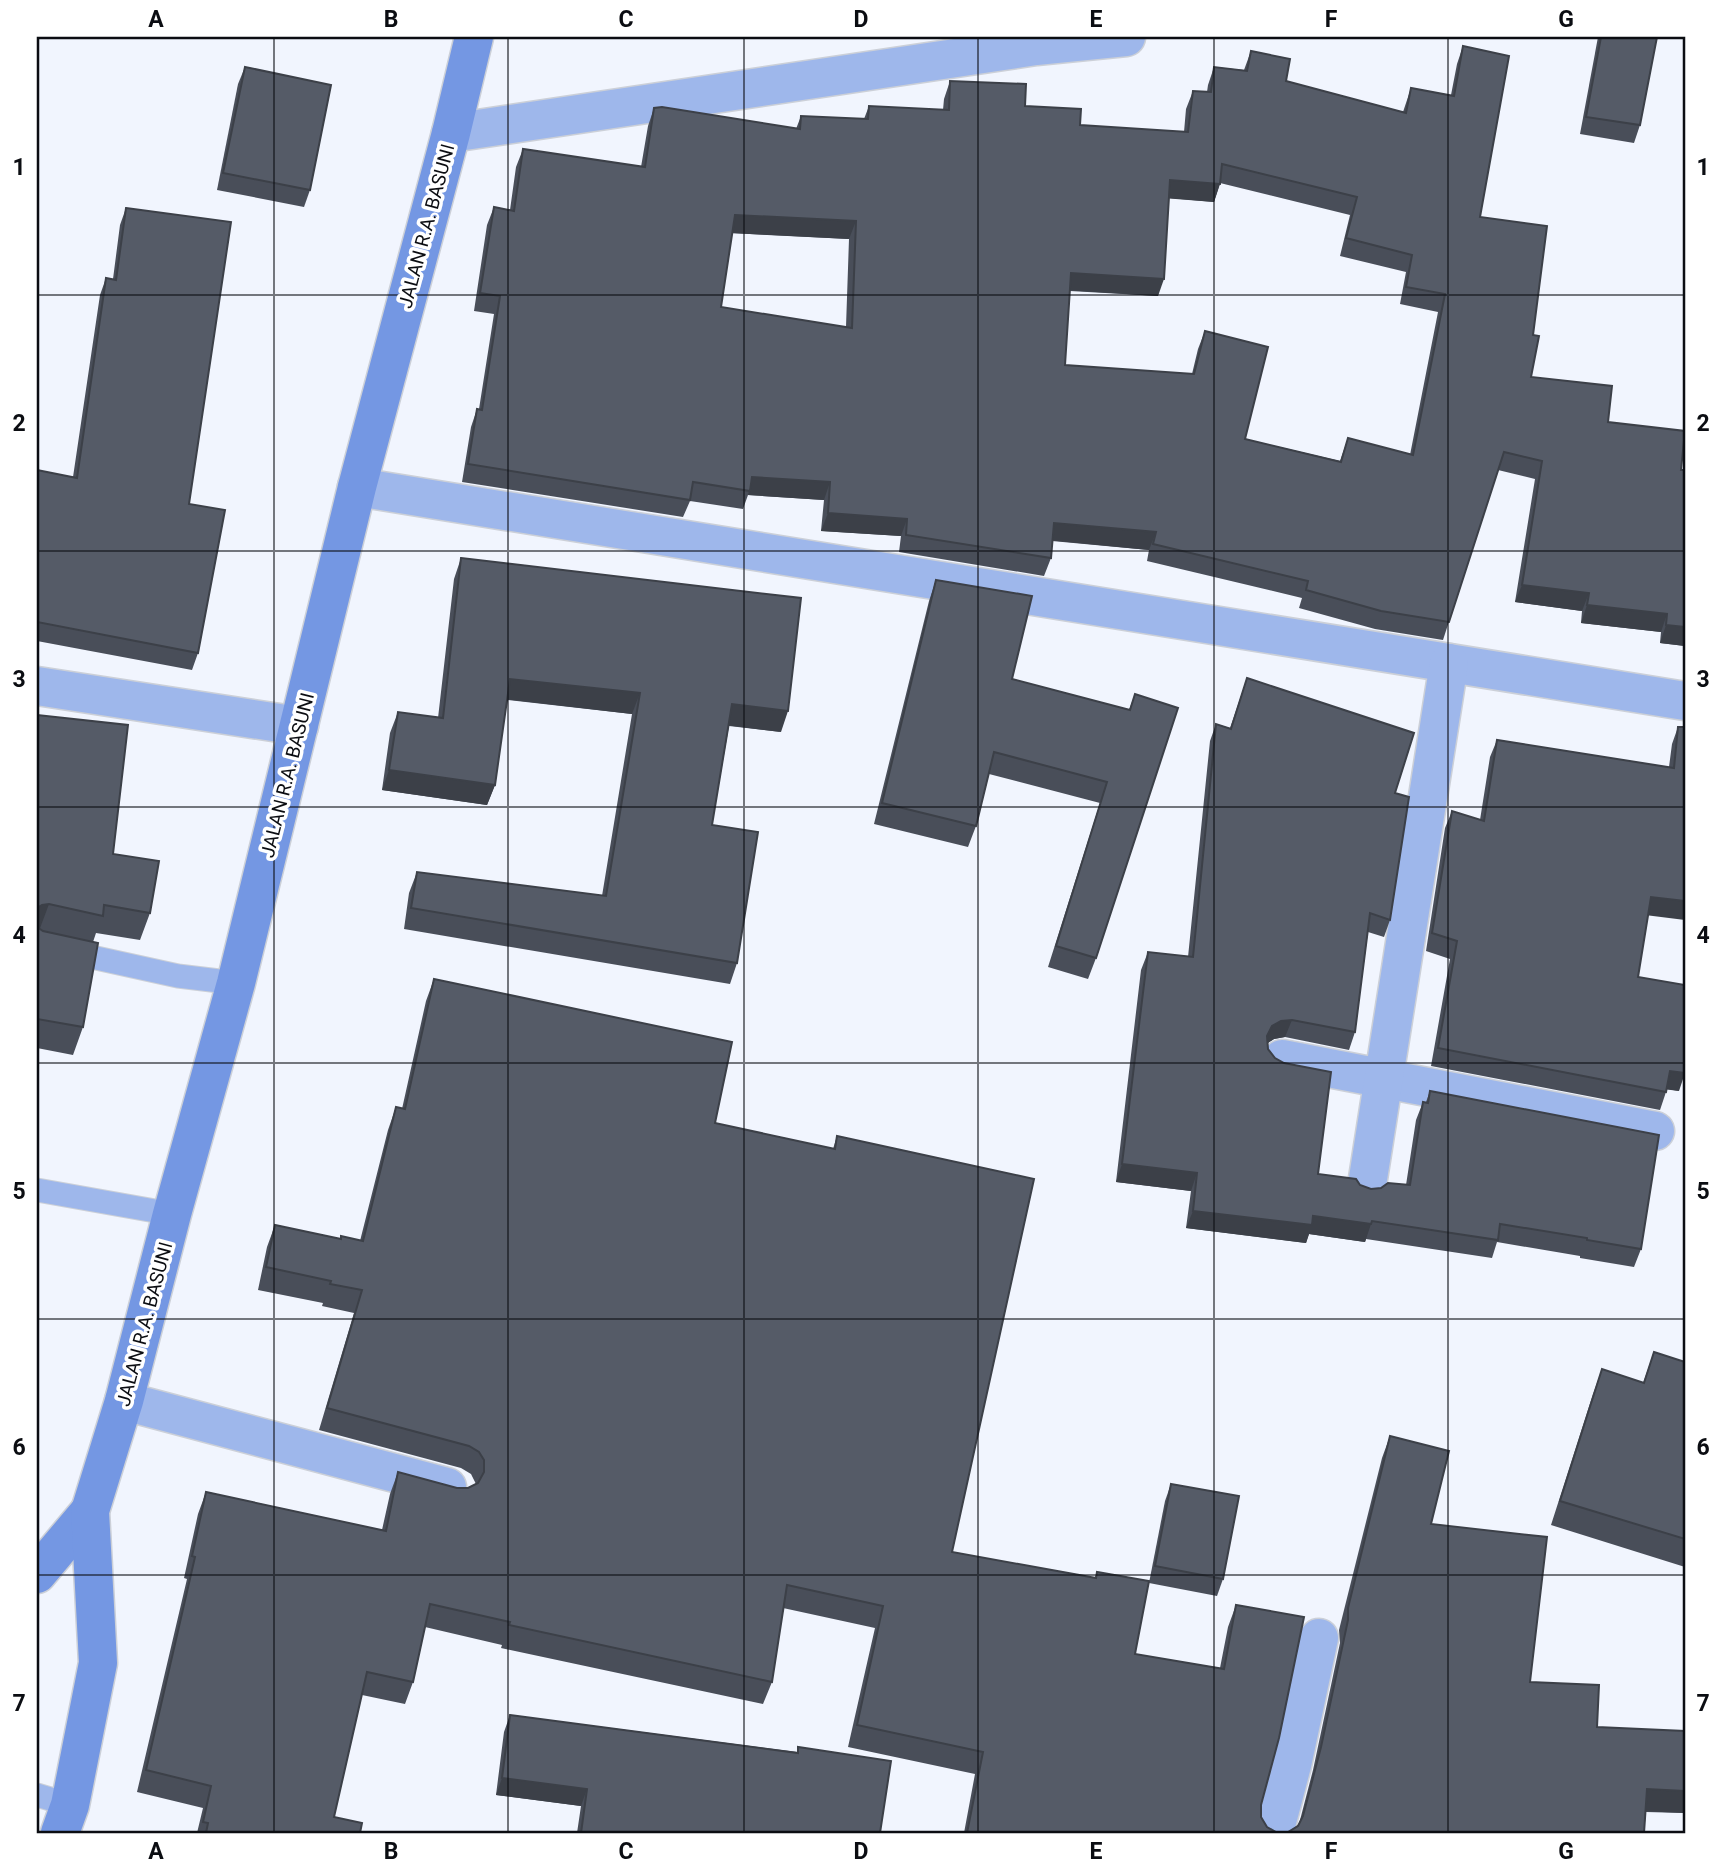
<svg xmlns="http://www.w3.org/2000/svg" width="1722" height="1870" font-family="Roboto,sans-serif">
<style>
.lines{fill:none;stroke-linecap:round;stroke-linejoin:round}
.service-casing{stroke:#ccd0d8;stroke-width:25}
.minor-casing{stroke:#ccd0d8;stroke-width:41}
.secondary-casing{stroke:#ccd0d8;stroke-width:41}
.service{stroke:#9eb7eb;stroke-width:23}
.minor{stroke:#9eb7eb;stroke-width:38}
.secondary{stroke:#7497e3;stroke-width:38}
.wall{fill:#494e59;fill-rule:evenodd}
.shaded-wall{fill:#3c4048}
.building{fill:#555b67;stroke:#3c4048;stroke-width:2;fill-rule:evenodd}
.grid{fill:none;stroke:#0b0d12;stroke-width:2;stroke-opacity:0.55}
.labels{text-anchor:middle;stroke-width:7;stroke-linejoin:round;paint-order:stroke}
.street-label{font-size:19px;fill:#0b0d12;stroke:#fff}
.neatline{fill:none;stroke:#0b0d12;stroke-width:2.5}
.grid-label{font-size:23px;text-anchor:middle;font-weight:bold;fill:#0b0d12}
</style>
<rect width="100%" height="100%" fill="#f1f5fe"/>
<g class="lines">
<g class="service-casing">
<g id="service">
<polyline points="37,945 178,976 236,983"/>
<polyline points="37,1190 172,1214"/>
<polyline points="37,1795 70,1805"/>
</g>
</g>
<g class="minor-casing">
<g id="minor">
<polyline points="451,133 1036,46 1126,37"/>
<polyline points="357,487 1685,701"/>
<polyline points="37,686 299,726"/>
<polyline points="1282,1059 1655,1131"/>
<polyline points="1367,1185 1449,663"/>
<polyline points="124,1401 447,1487"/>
<polyline points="1274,1833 1292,1765 1319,1638"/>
</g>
</g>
<g class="secondary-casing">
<g id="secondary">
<polyline points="37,1574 90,1511"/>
<polyline points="60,1833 70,1805 98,1663 90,1511 124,1401 172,1214 236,983 357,487 451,133 474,37"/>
</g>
</g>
<use href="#service" class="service"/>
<use href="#minor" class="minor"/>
<use href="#secondary" class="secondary"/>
</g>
<g class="wall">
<polygon points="1598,37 1657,37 1640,125 1634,143 1580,134"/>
<path d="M1463 46 1480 217 1533 335 1531 377 1608 422 1681 470 1685 646 1660 643 1661 632 1581 623 1582 611 1515 602 1535 479 1498 470 1443 640 1375 629 1299 608 1302 598 1147 561 1149 550 1052 541 1051 558 1044 576 899 552 901 536 821 531 824 500 748 495 743 509 690 501 683 517 462 482 471 427 477 409H479L494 314 474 311 487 225 494 207 510 210 516 167 523 149 641 167 648 126 654 108 796 129 801 116 864 119 869 106 943 110 944 99 950 81 1080 125 1184 132 1186 109 1193 91 1207 92 1208 85 1214 67 1244 70 1251 51 1286 81 1403 112 1411 88 1451 95 1457 64ZM1220 183 1350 215 1340 256 1406 272 1400 304 1438 312 1410 455 1348 438 1340 461 1245 439 1205 331 1198 349 1192 374 1065 365 1070 291 1158 296 1169 198 1214 202ZM732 233 849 239 846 327 721 307Z"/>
<polygon points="245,67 310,190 304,207 217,190 238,84"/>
<polygon points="126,208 189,504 198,653 192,670 37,641 37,470 73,477 100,295 106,278 113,279 120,225"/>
<polygon points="461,558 781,732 729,726 712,825 737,963 730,984 404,929 409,893 417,872 602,896 632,714 507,700 495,785 487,805 382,790 390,733 398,712 438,718 454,579"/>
<polygon points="936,580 1012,679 1129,710 1135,694 1096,958 1088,979 1048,967 1100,803 989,774 976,826 968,847 874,824 929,601"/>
<polygon points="1247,678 1395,793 1390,920 1384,937 1368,932 1355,1032 1349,1050 1285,1037 1274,1039 1268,1043 1268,1049 1318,1174 1360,1185 1371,1189 1406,1185 1416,1120 1423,1102 1426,1102 1430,1091 1641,1249 1634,1267 1580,1258 1580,1256 1497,1242 1492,1258 1366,1239 1365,1242 1309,1234 1306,1243 1186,1228 1191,1191 1116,1182 1141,970 1148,952 1188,957 1210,741 1216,724 1230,728"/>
<polygon points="37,715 113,854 150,913 140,940 96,933 93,942 83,1027 73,1055 37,1048"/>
<polygon points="1678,727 1685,727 1648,915 1638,977 1679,1091 1667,1089 1660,1110 1431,1066 1450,959 1426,951 1445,828 1452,811 1480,820 1490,757 1497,740 1669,767 1672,744"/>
<polygon points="434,979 715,1123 833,1149 837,1136 952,1552 1095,1578 1097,1572 1135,1654 1220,1668 1228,1627 1236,1605 1261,1805 1261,1817 1267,1827 1276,1832 1288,1832 1299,1824 1313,1770 1340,1643 1339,1630 1382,1458 1390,1436 1431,1524 1530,1682 1597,1727 1685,1813 1646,1812 1644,1833 964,1833 975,1774 848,1747 875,1628 783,1608 772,1682 763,1704 501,1648 502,1645 425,1627 413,1682 405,1704 362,1695 334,1817 360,1833 197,1833 203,1808 137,1792 187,1579 184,1578 198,1514 206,1492 382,1530 390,1494 398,1472 457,1488 468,1488 476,1484 471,1474 461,1468 319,1430 354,1313 322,1306 323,1303 258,1290 267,1247 275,1225 340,1239 360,1241 388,1130 396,1107 402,1109 426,1001"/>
<polygon points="1654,1352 1685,1362 1685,1567 1551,1525 1593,1394 1602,1369 1643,1383"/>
<polygon points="1171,1484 1223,1579 1217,1596 1149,1583 1165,1501"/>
<polygon points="510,1715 797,1752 798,1747 880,1833 577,1833 581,1806 496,1795 504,1732"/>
</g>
<g class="shaded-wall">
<polygon points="1170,180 1220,184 1214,202 1163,198"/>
<polygon points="735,215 856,221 849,239 729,233"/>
<polygon points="1071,273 1164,279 1158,296 1064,290"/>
<polygon points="752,477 830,482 824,500 748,495"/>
<polygon points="828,513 907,519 901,536 821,531"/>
<polygon points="1054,523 1156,532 1149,550 1047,540"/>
<polygon points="1522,585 1589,593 1582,611 1515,602"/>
<polygon points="1587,605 1667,614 1661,632 1581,623"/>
<polygon points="1666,625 1685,627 1685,646 1660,643"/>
<polygon points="510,679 640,693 632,714 503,699"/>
<polygon points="732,704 788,711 781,732 725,725"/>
<polygon points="389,770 495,785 487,805 382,790"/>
<polygon points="1651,897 1685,901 1685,920 1645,915"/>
<polygon points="49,904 39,931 37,932 37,908 42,905"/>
<polygon points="1292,1020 1285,1037 1274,1039 1266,1044 1267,1036 1272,1026 1281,1021"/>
<polygon points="1670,1071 1685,1073 1679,1091 1663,1089"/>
<polygon points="1122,1164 1197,1173 1191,1191 1116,1182"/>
<polygon points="1193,1211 1313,1216 1371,1224 1365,1242 1309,1234 1306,1243 1186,1228"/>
<polygon points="502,1778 587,1789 581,1806 496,1795"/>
<polygon points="1647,1789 1685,1791 1685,1813 1639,1811"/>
</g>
<g class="building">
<polygon points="1601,37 1657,37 1640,125 1586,117"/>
<path d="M1463 46 1509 56 1480 217 1547 226 1533 335 1539 336 1531 377 1612 386 1608 422 1685 431 1681 470H1685V627L1666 625 1667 614 1587 605 1589 593 1522 585 1542 461 1504 452 1449 622 1381 611 1306 590 1308 581 1153 544 1156 532 1054 523 1051 558 906 535 907 519 828 513 830 482 752 477 750 491 693 482 690 500 468 464 477 409 482 410 500 296 480 293 494 207 514 211 523 149 645 167 654 108 662 107 800 129 801 116 868 119 869 106 949 110 950 81 1026 84 1025 106 1081 109 1080 125 1188 132 1193 91 1211 92 1214 67 1247 71 1251 51 1290 59 1286 81 1406 113 1411 88 1454 96ZM1222 164 1357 197 1346 238 1412 255 1406 287 1445 294 1413 455 1348 438 1341 462 1245 439 1268 347 1205 331 1194 374 1065 365 1071 273 1164 279 1170 180 1220 184ZM735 215 856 221 852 328 721 307Z"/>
<polygon points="245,67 331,85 310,190 223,173"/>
<polygon points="126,208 231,222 189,504 225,510 198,653 37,622 37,470 77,478 106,278 116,280"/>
<polygon points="461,558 801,598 788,711 732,704 712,825 758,832 737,963 411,908 417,872 606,896 640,693 510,679 495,785 389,770 398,712 443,718"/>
<polygon points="936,580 1032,596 1012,679 1130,710 1135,694 1178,708 1096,958 1056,946 1107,782 994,752 976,826 882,803"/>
<polygon points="1247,678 1414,733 1395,793 1409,797 1390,920 1370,913 1355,1032 1292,1020 1281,1021 1272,1026 1267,1036 1268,1049 1275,1058 1284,1063 1331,1072 1318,1174 1356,1179 1360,1185 1371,1189 1381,1188 1388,1183 1410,1185 1423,1102 1428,1103 1430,1091 1659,1135 1641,1249 1587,1240 1587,1238 1500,1224 1498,1240 1372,1221 1371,1224 1313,1216 1312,1225 1193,1211 1197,1173 1122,1164 1148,952 1193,957 1216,724 1231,729"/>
<polygon points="37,715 128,725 113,854 159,861 150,913 104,905 103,916 49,904 42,905 37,908"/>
<polygon points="1678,727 1685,727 1685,901 1651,897 1638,977 1685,985 1685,1073 1670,1071 1666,1092 1438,1048 1457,941 1432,933 1452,811 1484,821 1497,740 1674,768"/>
<polygon points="37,927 43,931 98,943 83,1027 37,1019"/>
<polygon points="434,979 732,1042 715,1123 835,1149 837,1136 1034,1179 952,1552 1096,1578 1097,1572 1149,1581 1135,1654 1224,1669 1236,1605 1304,1617 1279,1738 1261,1805 1261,1817 1267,1827 1276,1832 1288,1832 1298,1826 1303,1816 1321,1747 1348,1620 1348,1608 1390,1436 1449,1451 1431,1524 1547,1537 1530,1682 1599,1685 1597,1727 1685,1731 1685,1791 1647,1789 1644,1833 967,1833 983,1752 857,1725 883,1606 787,1585 772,1682 509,1625 510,1622 430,1604 413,1682 367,1672 334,1817 362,1823 360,1833 206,1833 208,1823 203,1822 211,1786 146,1770 195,1557 192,1556 206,1492 386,1531 398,1472 457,1488 468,1488 478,1483 484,1472 484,1460 479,1452 469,1446 327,1408 362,1290 330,1284 331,1281 266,1267 275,1225 341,1239 341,1236 363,1241 396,1107 405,1109"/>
<polygon points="1654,1352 1685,1362 1685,1539 1560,1501 1602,1369 1644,1383"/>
<polygon points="1171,1484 1239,1496 1223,1579 1155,1566"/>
<polygon points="510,1715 798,1753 798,1747 891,1761 880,1833 581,1833 587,1789 502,1778"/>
</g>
<path class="grid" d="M274 37V1833M508 37V1833M744 37V1833M978 37V1833M1214 37V1833M1448 37V1833M37 295H1685M37 551H1685M37 807H1685M37 1063H1685M37 1319H1685M37 1575H1685"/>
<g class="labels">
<g class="street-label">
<text transform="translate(426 226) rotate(-75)" y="7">JALAN R.A. BASUNI</text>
<text transform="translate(287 775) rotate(-76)" y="7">JALAN R.A. BASUNI</text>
<text transform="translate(144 1324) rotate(-75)" y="7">JALAN R.A. BASUNI</text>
</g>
</g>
<rect width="1722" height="1870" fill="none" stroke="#ffffff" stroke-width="77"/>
<rect x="38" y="38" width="1646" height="1794" class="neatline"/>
<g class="grid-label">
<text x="156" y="27">A</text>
<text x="391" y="27">B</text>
<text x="626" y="27">C</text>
<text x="861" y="27">D</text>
<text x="1096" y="27">E</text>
<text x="1331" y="27">F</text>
<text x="1566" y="27">G</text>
<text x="19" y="175">1</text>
<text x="1703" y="175">1</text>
<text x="19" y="431">2</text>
<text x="1703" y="431">2</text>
<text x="19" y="687">3</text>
<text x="1703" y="687">3</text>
<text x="19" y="943">4</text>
<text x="1703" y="943">4</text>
<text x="19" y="1199">5</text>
<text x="1703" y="1199">5</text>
<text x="19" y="1455">6</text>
<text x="1703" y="1455">6</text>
<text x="19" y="1711">7</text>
<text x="1703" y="1711">7</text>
<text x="156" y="1859">A</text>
<text x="391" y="1859">B</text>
<text x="626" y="1859">C</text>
<text x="861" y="1859">D</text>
<text x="1096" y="1859">E</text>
<text x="1331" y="1859">F</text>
<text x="1566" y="1859">G</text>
</g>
</svg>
